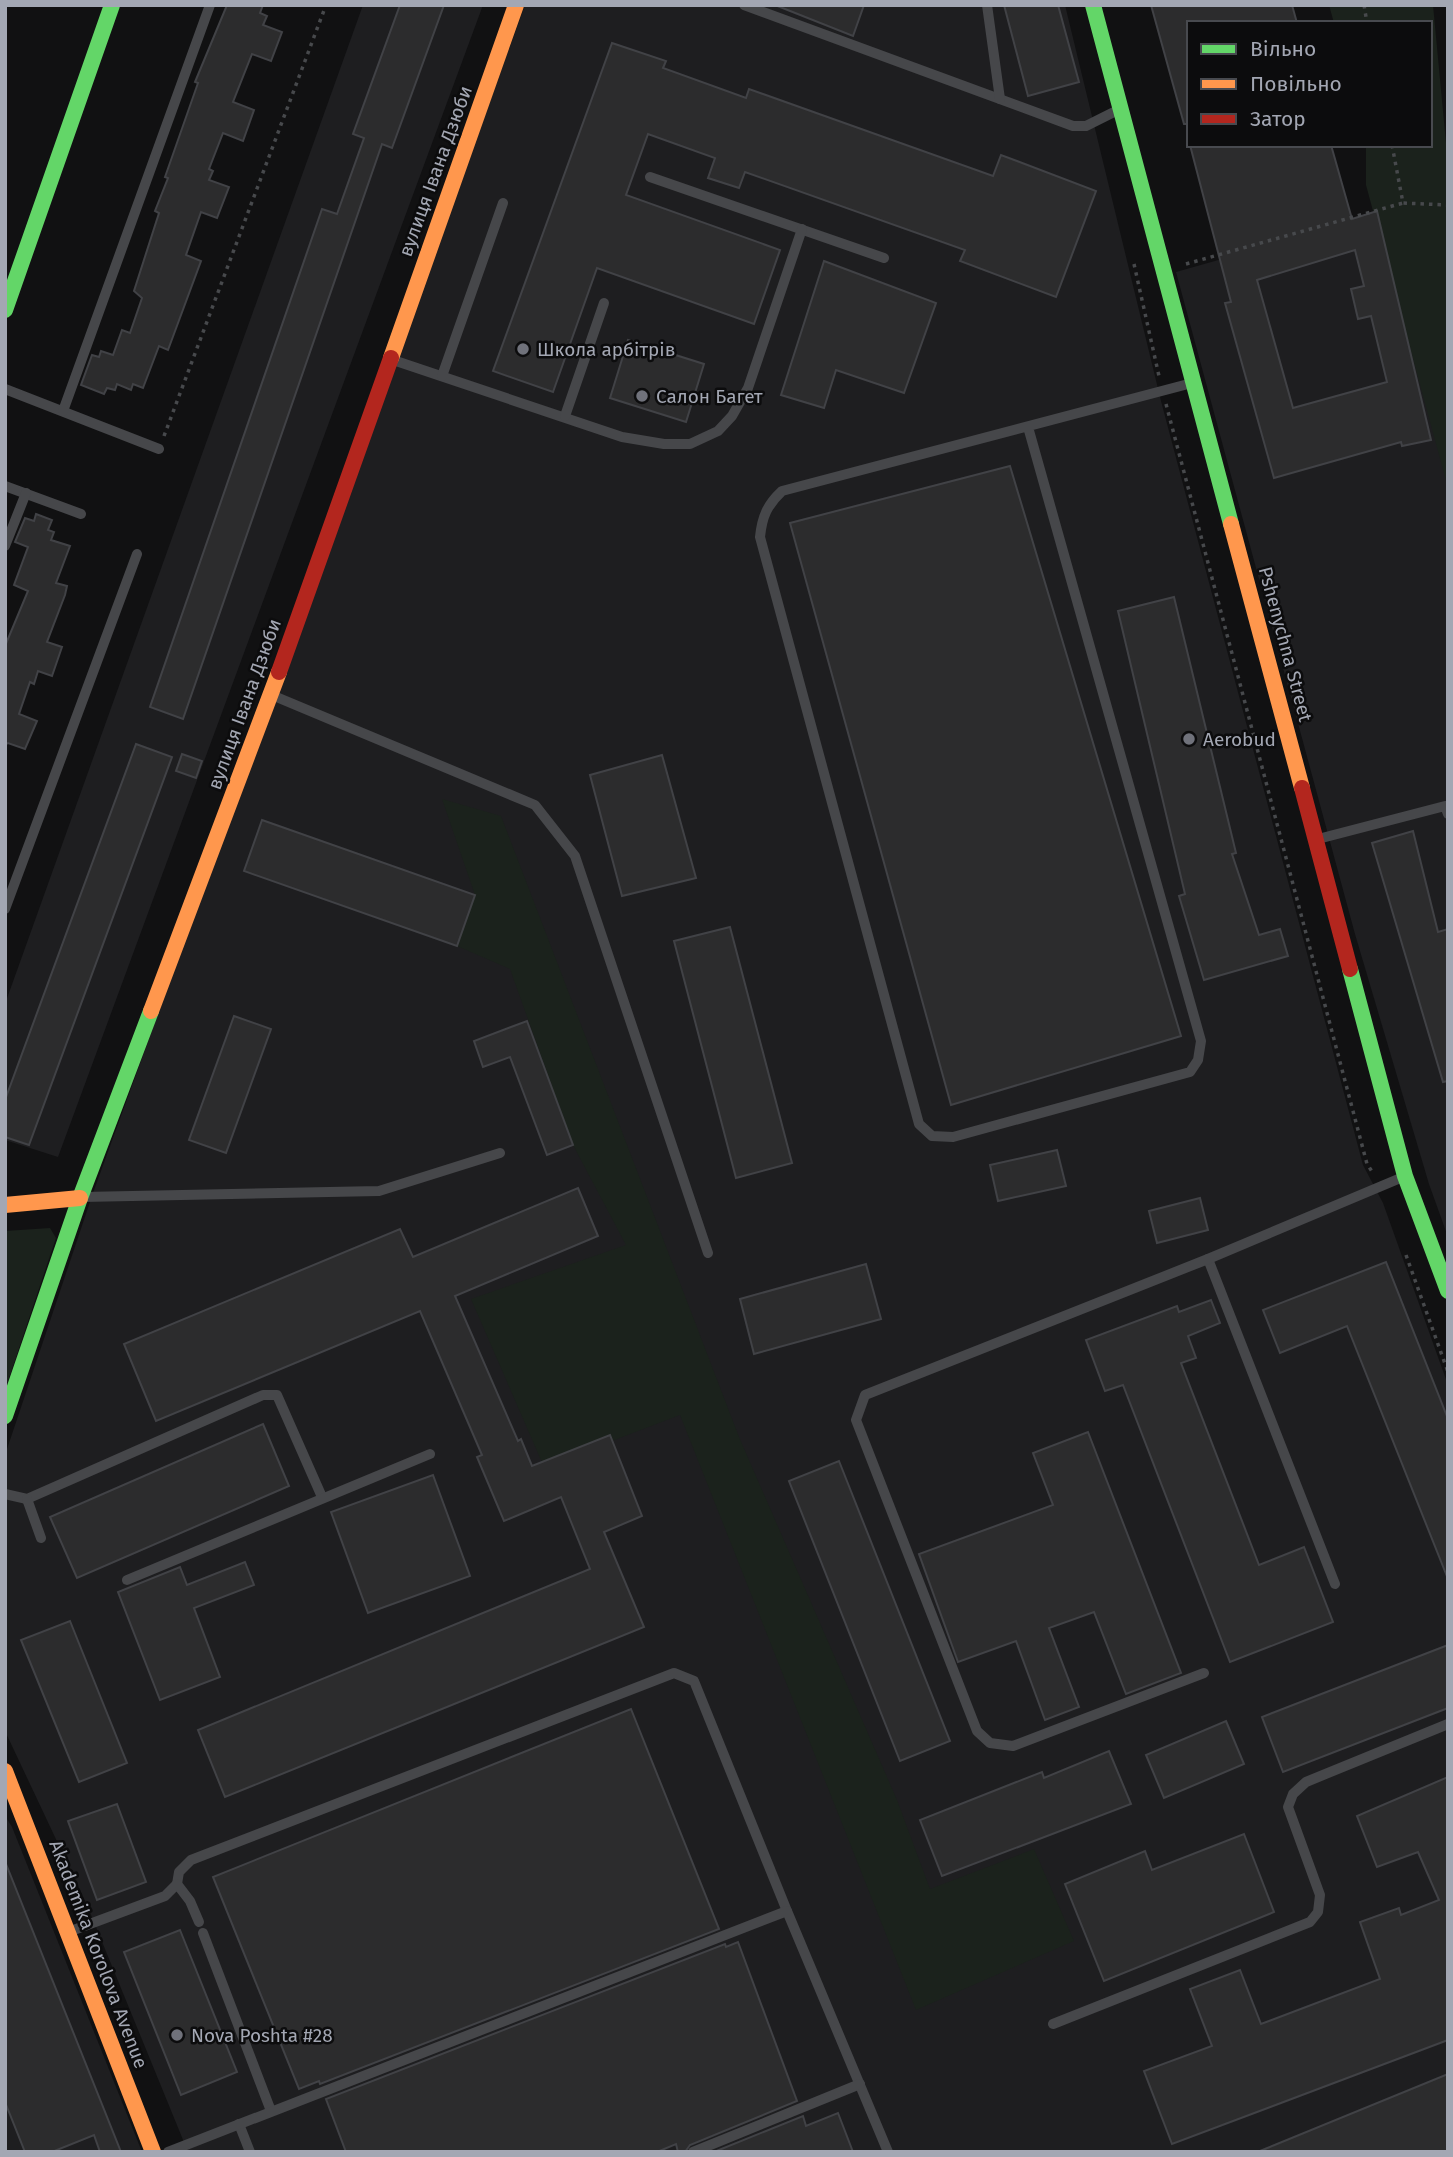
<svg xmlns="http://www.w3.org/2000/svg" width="1453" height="2157" font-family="'Fira Sans',sans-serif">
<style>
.built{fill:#1e1e20}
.green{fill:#1b221c}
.building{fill:#2c2c2d;stroke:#414246;stroke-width:2;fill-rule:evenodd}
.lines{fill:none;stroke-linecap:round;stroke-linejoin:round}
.path{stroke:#47494c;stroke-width:3.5;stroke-dasharray:3.5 5;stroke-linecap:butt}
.lane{stroke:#46474a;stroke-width:10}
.fast{stroke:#63d668;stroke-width:16}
.slow{stroke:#ff974d;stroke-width:16}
.jam{stroke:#b3261e;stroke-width:16}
.poi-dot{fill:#70727b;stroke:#0c0c0d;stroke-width:2.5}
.labels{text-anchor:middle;stroke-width:5;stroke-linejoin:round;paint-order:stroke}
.street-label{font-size:19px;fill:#a3a7b3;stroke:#0c0c0d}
.poi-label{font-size:19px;fill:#a3a7b3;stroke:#0c0c0d;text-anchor:start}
</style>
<rect width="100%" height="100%" fill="#111112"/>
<g class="built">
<polygon points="363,5 483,5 58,1157 5,1140 5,1004"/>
<polygon points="525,5 1065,5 1161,401 1363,1165 1383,1203 1448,1385 1448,2152 188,2152 87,1905 5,1731 5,1455 93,1193"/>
<polygon points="1395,210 1448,319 1448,1237 1429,1184 1355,934 1176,272"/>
<polygon points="5,1816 12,1827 142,2152 5,2152"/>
</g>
<g class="green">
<polygon points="1329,5 1433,5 1448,164 1448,488 1366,185 1366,145 1430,145 1430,23 1334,23"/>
<polygon points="442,799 501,816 739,1437 897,1800 930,1889 1034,1849 1074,1941 916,2010 680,1415 544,1467 471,1299 626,1245 573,1145 510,969 457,946 475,895"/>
<polygon points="50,1228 56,1238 5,1390 5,1231"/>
</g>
<g class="building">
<polygon points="227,5 263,5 260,13 267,16 263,25 282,32 271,61 252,54 233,102 254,110 243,141 223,133 209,169 213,171 209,180 229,187 217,218 201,212 186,255 201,261 168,350 159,346 143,388 133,384 131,390 117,384 115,390 107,388 104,394 81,385 92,355 99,357 101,351 113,355 122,330 130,333 142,298 134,291 159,213 155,211 168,178 165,177 198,83 195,82"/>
<polygon points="400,5 444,5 392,148 382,144 183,719 150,707 322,209 337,214 364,138 353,134"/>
<polygon points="775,5 864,5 853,36"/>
<polygon points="1004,5 1058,5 1079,82 1028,96"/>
<polygon points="1151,5 1292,5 1297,23 1189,23 1189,124 1184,124"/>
<polygon points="612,43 666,61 663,68 746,98 749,89 993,176 1001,155 1096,191 1056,297 960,261 965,250 745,172 739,188 708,178 715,158 648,134 626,195 780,250 754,324 597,268 553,392 493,371"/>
<path d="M1190 145H1331L1352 219 1377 211 1431 440 1402 446 1401 442 1274 478 1225 303 1231 302ZM1355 250 1364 286 1351 289 1358 319 1371 316 1387 382 1293 408 1257 280Z"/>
<polygon points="824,261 936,303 904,393 836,370 824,408 781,395"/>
<polygon points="628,340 704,364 686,422 610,398"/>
<polygon points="1010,466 1181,1036 951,1105 790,523"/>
<polygon points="36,514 52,520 48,530 54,532 51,540 70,546 56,583 67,586 65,595 47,642 62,647 52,676 38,671 34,684 30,682 19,714 37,721 25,749 8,743 5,745 5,646 28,591 14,585 28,547 15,542 25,518 34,521"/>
<polygon points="1174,597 1236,853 1232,854 1259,935 1280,929 1288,956 1204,980 1179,896 1185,894 1118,611"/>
<polygon points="136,744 172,757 29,1145 5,1137 5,1100"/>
<polygon points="182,754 202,761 196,778 176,771"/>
<polygon points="662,755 696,878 622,896 590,775"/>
<polygon points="262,820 475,895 457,946 244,871"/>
<polygon points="1413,831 1438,932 1448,929 1448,1081 1443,1082 1372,843"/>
<polygon points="730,927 792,1163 736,1178 674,941"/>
<polygon points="234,1016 271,1029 226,1153 189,1140"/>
<polygon points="527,1021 573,1145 547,1155 510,1057 483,1067 474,1041"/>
<polygon points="1057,1150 1066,1186 998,1201 990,1165"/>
<polygon points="578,1188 598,1236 455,1296 518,1441 521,1439 532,1466 610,1435 642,1516 604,1532 644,1627 225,1797 198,1730 590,1569 561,1497 504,1521 477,1457 482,1455 420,1311 156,1421 124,1344 400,1229 413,1257"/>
<polygon points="1200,1198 1208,1230 1157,1243 1149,1211"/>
<polygon points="1386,1262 1448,1419 1448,1579 1347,1326 1280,1353 1263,1310"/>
<polygon points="866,1264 881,1319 754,1354 740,1299"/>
<polygon points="1211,1300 1220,1323 1188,1336 1196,1358 1181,1363 1259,1565 1304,1547 1333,1622 1230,1662 1123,1385 1105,1391 1086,1340 1177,1306 1179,1312"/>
<polygon points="263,1424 289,1486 77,1578 50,1517"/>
<polygon points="1088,1432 1181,1673 1126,1694 1094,1612 1049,1628 1079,1707 1045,1720 1016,1641 958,1662 919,1554 1053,1505 1033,1453"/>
<polygon points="839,1461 950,1741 900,1761 789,1481"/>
<polygon points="433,1475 470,1576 368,1613 331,1512"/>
<polygon points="245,1562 254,1585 194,1608 220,1677 160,1700 118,1592 180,1567 187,1585"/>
<polygon points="70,1621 127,1763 79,1782 21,1640"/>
<polygon points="1448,1645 1448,1708 1283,1772 1262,1717"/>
<polygon points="631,1709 719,1929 320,2084 319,2081 299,2089 213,1877"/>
<polygon points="1226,1721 1244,1764 1164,1798 1146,1755"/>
<polygon points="1109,1751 1131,1804 942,1876 920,1820 1042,1772 1044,1778"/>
<polygon points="1448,1777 1448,2040 1172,2144 1144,2071 1212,2046 1190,1989 1240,1970 1261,2024 1380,1979 1360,1922 1399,1908 1401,1915 1439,1900 1418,1852 1377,1867 1357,1816"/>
<polygon points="117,1804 146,1882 97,1900 68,1821"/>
<polygon points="1244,1834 1274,1912 1104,1981 1065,1884 1145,1851 1152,1870"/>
<polygon points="5,1864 6,1864 121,2152 100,2152 94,2135 52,2152 25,2152 5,2102"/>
<polygon points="180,1930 237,2072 181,2095 124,1952"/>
<polygon points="738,1942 797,2101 690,2145 685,2152 678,2152 676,2144 657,2152 346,2152 326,2099 725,1944 726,1947"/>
<polygon points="1448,2074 1448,2152 1260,2152 1260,2151"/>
<polygon points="838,2113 853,2152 714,2152 803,2116 806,2126"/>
</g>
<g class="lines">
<g class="path">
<polyline points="1364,5 1367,23"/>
<polyline points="1392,145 1403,203 1448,205"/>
<polyline points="1134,264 1159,376"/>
<polyline points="1186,264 1403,203"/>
<polyline points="1166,404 1367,1164 1373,1173"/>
<polyline points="164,436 326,5"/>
<polyline points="1406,1255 1448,1372"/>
</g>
<g class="lane">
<polyline points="744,5 1073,126 1086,126 1120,109"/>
<polyline points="987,5 1000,99"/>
<polyline points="650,177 884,258"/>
<polyline points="393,360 622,437 664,444 690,444 718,431 732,416 748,388 802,229"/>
<polyline points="442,376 503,203"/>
<polyline points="5,389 159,449"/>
<polyline points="63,411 210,5"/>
<polyline points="565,416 604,303"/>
<path d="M1028 427 1201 1041 1198 1060 1190 1072 953 1137 932 1136 919 1124 760 537C762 517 767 505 782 491L1192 383"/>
<polyline points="5,486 81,514"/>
<polyline points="5,546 26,493"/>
<polyline points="274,696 535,805 575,856 708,1253"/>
<polyline points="1318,839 1445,806 1448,814"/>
<polyline points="5,909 137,554"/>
<polyline points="82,1197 379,1191 500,1153"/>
<polyline points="1208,1259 1335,1584"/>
<polyline points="5,1494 27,1499 263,1395 277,1395 322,1497"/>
<polyline points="27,1499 41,1538"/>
<polyline points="127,1580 430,1454"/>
<polyline points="1204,1673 1013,1746 990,1743 977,1731 856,1420 865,1395 1208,1259 1403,1177"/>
<polyline points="177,1884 179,1872 191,1860 674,1673 694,1681 787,1911"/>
<polyline points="71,1931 165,1896 177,1884 190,1901 199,1922"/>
<polyline points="203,1933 271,2111"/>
<polyline points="1053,2024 1310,1922 1318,1912 1320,1895 1288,1807 1293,1794 1306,1782 1448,1724"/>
<polyline points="239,2124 250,2152"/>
<polyline points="168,2152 787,1911 888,2152"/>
<polyline points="693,2152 860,2084"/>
</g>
<g class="fast">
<polyline points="1093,5 1231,524"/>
<polyline points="5,310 112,5"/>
<polyline points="1350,969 1405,1176 1448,1291"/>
<polyline points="5,1416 80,1198 151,1011"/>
</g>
<g class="slow">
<polyline points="391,358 516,5"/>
<polyline points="1231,524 1302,788"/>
<polyline points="151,1011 279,672"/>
<polyline points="5,1205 80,1198"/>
<polyline points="5,1771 153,2152"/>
</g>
<g class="jam">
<polyline points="279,672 391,358"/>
<polyline points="1302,788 1350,969"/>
</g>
</g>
<g class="poi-dot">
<circle cx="523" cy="349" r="7"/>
<circle cx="642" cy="396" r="7"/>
<circle cx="1189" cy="739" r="7"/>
<circle cx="177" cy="2035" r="7"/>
</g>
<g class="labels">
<g class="street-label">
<text transform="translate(435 171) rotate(-70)" y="7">вулиця Івана Дзюби</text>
<text transform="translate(1286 644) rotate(75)" y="7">Pshenychna Street</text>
<text transform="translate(244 704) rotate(-70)" y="7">вулиця Івана Дзюби</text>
<text transform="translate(99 1954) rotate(69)" y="7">Akademika Korolova Avenue</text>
</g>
<g class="poi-label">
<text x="537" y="356">Школа арбітрів</text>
<text x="656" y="403">Салон Багет</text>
<text x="1203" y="746">Aerobud</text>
<text x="191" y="2042">Nova Poshta #28</text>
</g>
</g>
<rect width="1453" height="2157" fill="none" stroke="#a3a7b3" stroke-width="14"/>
<rect x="1187" y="21" width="245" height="126" fill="#0c0c0d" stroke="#484a4f" stroke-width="2"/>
<rect x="1201" y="44" width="35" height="10" fill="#63d668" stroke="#484a4f" stroke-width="2"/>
<text x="1250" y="56" font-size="21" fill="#a3a7b3">Вільно</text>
<rect x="1201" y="79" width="35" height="10" fill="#ff974d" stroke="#484a4f" stroke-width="2"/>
<text x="1250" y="91" font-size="21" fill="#a3a7b3">Повільно</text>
<rect x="1201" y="114" width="35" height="10" fill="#b3261e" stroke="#484a4f" stroke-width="2"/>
<text x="1250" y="126" font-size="21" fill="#a3a7b3">Затор</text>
</svg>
